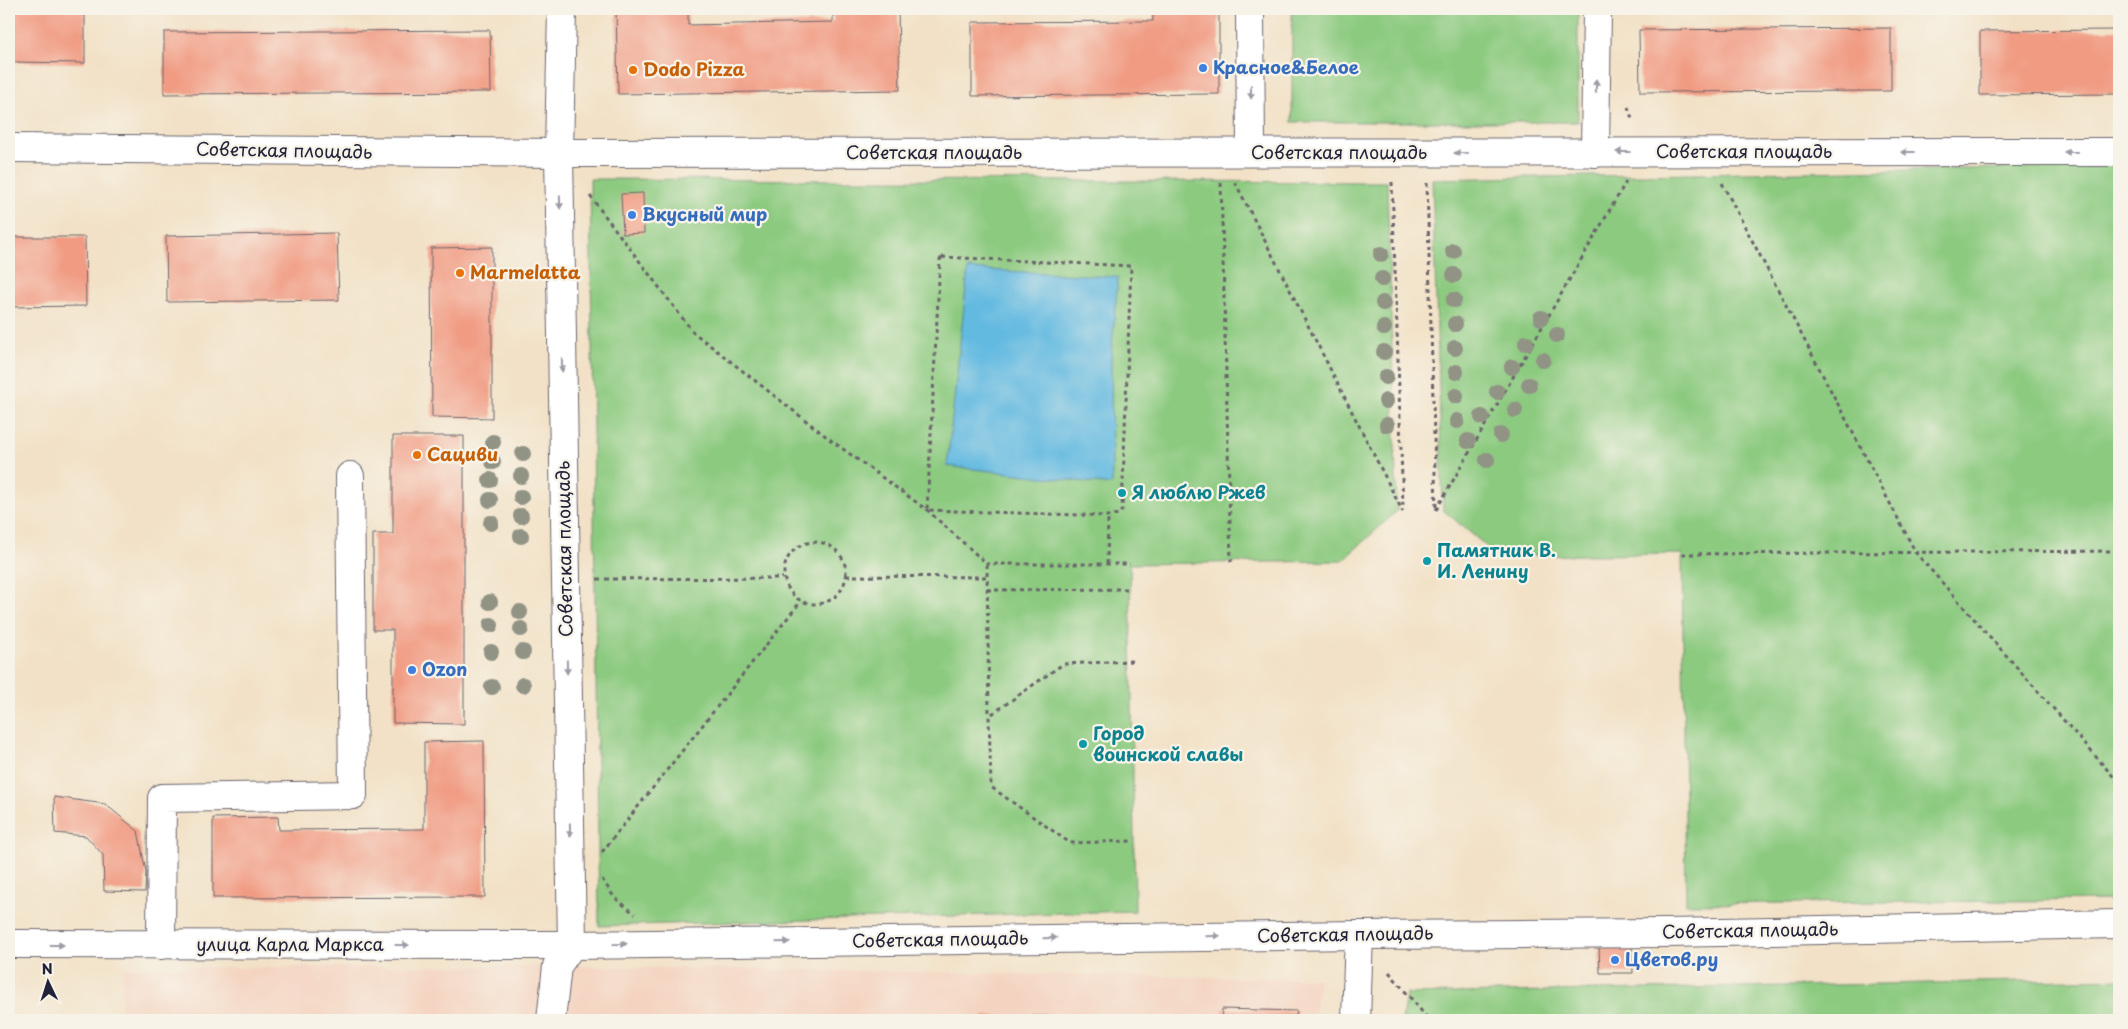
<svg xmlns="http://www.w3.org/2000/svg" width="2128" height="1029" font-family="'Playpen Sans',sans-serif">
<style>
.built{fill:#f4d3c0}
.green{fill:#8cca80;stroke:#57765e}
.water{fill:#64bae1;stroke:#436e8e}
.building{fill:#f19b83}
.lines{fill:none;stroke-linecap:round;stroke-linejoin:round}
.minor-casing{stroke:#6b656c;stroke-width:30}
.path{stroke:#6b656c;stroke-width:3;stroke-dasharray:4 4;stroke-linecap:butt}
.minor{stroke:#fff;stroke-width:28}
.tree{fill:#919385}
.oneway{fill:#9c9ca7}
.shop-dot{fill:#3f7fe0;stroke:#f7f3e8;stroke-width:2}
.food-dot{fill:#e8710a;stroke:#f7f3e8;stroke-width:2}
.culture-dot{fill:#0f9aa8;stroke:#f7f3e8;stroke-width:2}
.labels{text-anchor:middle;stroke-width:4.5;stroke-linejoin:round;paint-order:stroke}
.shop-label{font-size:18px;font-weight:bold;fill:#366cbe;stroke:#f7f3e8;text-anchor:start}
.food-label{font-size:18px;font-weight:bold;fill:#c56008;stroke:#f7f3e8;text-anchor:start}
.street-label{font-size:18px;fill:#22223b;stroke:#f7f3e8}
.culture-label{font-size:18px;font-weight:bold;fill:#0d838f;stroke:#f7f3e8;text-anchor:start}
</style>
<rect width="100%" height="100%" fill="#f7f3e8"/>
<filter id="ink" filterUnits="userSpaceOnUse"><feTurbulence type="fractalNoise" baseFrequency=".02" numOctaves="2"/><feDisplacementMap in="SourceGraphic" scale="10" xChannelSelector="R" yChannelSelector="G"/><feConvolveMatrix kernelMatrix="1 2 1 2 8 2 1 2 1" color-interpolation-filters="sRGB"/></filter>
<filter id="wash" filterUnits="userSpaceOnUse"><feTurbulence type="fractalNoise" baseFrequency=".0096" numOctaves="4" result="noise"/><feDisplacementMap in="SourceGraphic" scale="20" xChannelSelector="R" yChannelSelector="G"/><feGaussianBlur stdDeviation="1.12" result="paint"/><feColorMatrix in="noise" values="0 0 0 0 0 0 0 0 0 0 0 0 0 0 0 0 0 1.4 0 .05"/><feComposite in="paint" operator="in"/></filter>
<g filter="url(#wash)">
<rect width="100%" height="100%" fill="#f2e1c6"/>
<polygon class="built" points="557,966 1319,979 1314,1020 120,1020 123,968"/>
<g class="green">
<rect x="1292" y="9" width="286" height="113"/>
<polygon points="2119,166 2119,900 1686,904 1682,554 1498,556 1443,510 1432,179"/>
<polygon points="590,179 1387,182 1397,511 1342,561 1130,564 1135,911 599,926"/>
<polygon points="2119,979 2119,1020 1402,1020 1406,994"/>
</g>
<polygon class="water" points="968,269 1118,277 1111,357 1112,485 947,466"/>
<g id="blocks">
<g class="building">
<polygon points="9,9 85,9 85,63 9,62"/>
<polygon points="616,9 688,9 688,25 833,22 833,12 898,11 900,90 618,94"/>
<polygon points="1153,9 1219,9 1219,94 972,96 972,22 1153,21"/>
<polygon points="1891,28 1891,91 1640,92 1639,30"/>
<polygon points="490,30 491,92 164,94 164,32"/>
<polygon points="2119,30 2119,94 1980,95 1980,31"/>
<polygon points="643,193 644,233 623,234 621,194"/>
<polygon points="337,233 339,300 167,302 166,236"/>
<polygon points="9,237 85,237 86,306 9,307"/>
<polygon points="492,247 492,418 432,417 431,248"/>
<polygon points="393,436 464,436 464,724 393,723 393,630 373,630 373,534 393,534"/>
<polygon points="484,741 485,897 213,898 213,818 278,817 279,830 424,829 424,742"/>
<polygon points="54,797 105,804 138,831 146,872 145,892 104,891 103,855 86,836 55,833"/>
<polygon points="1632,945 1633,973 1600,973 1599,946"/>
<polygon points="1222,1009 1297,1011 1295,1020 1221,1020"/>
<rect x="983" y="1016" width="118" height="4"/>
</g>
</g>
</g>
<g filter="url(#ink)">
<use href="#blocks" fill-opacity="0" stroke="#6b656c" stroke-width="1"/>
<g class="lines">
<g class="minor-casing">
<g id="minor">
<polyline points="1250,9 1251,152"/>
<polyline points="9,148 559,153 2119,152"/>
<polyline points="1595,153 1597,9"/>
<polyline points="9,944 572,945 1359,935 1667,933 2119,924"/>
<polyline points="161,945 162,798 353,795 350,476"/>
<polyline points="551,1020 557,966 572,945 559,153 562,9"/>
<polyline points="1356,1020 1359,935"/>
</g>
</g>
<g class="path">
<polyline points="1628,107 1633,122"/>
<polyline points="1235,182 1403,512"/>
<polyline points="1392,182 1403,508"/>
<polyline points="1221,183 1231,562"/>
<polyline points="1427,183 1436,509"/>
<polyline points="1722,183 1916,553 2119,783"/>
<polyline points="590,196 693,332 832,441 927,510 987,564 1130,564"/>
<polygon points="942,257 1131,266 1122,510 1119,514 1108,516 927,510 940,260"/>
<polyline points="1436,510 1626,182"/>
<circle cx="815" cy="573" r="31"/>
<polyline points="1682,554 2119,551"/>
<polyline points="987,564 989,716"/>
<polyline points="1107,564 1108,516"/>
<polyline points="846,576 987,577"/>
<polyline points="597,579 783,578"/>
<polyline points="987,590 1131,589"/>
<polyline points="1132,661 1063,664 989,716 991,787 1070,843 1134,841"/>
<polyline points="602,852 801,601"/>
<polyline points="602,879 614,897 635,914"/>
<polyline points="1389,972 1429,1020"/>
</g>
<use href="#minor" class="minor"/>
</g>
<g class="tree">
<circle cx="1453" cy="251" r="8"/>
<circle cx="1381" cy="254" r="8"/>
<circle cx="1454" cy="275" r="8"/>
<circle cx="1382" cy="279" r="8"/>
<circle cx="1454" cy="300" r="8"/>
<circle cx="1383" cy="303" r="8"/>
<circle cx="1541" cy="318" r="8"/>
<circle cx="1455" cy="324" r="8"/>
<circle cx="1384" cy="328" r="8"/>
<circle cx="1557" cy="335" r="8"/>
<circle cx="1526" cy="343" r="8"/>
<circle cx="1455" cy="348" r="8"/>
<circle cx="1384" cy="352" r="8"/>
<circle cx="1543" cy="360" r="8"/>
<circle cx="1512" cy="367" r="8"/>
<circle cx="1456" cy="372" r="8"/>
<circle cx="1386" cy="377" r="8"/>
<circle cx="1529" cy="385" r="8"/>
<circle cx="1497" cy="392" r="8"/>
<circle cx="1456" cy="396" r="8"/>
<circle cx="1386" cy="401" r="8"/>
<circle cx="1515" cy="410" r="8"/>
<circle cx="1482" cy="417" r="8"/>
<circle cx="1457" cy="421" r="8"/>
<circle cx="1387" cy="425" r="8"/>
<circle cx="1501" cy="435" r="8"/>
<circle cx="1468" cy="441" r="8"/>
<circle cx="493" cy="442" r="8"/>
<circle cx="523" cy="454" r="8"/>
<circle cx="1487" cy="460" r="8"/>
<circle cx="493" cy="462" r="8"/>
<circle cx="521" cy="476" r="8"/>
<circle cx="490" cy="480" r="8"/>
<circle cx="521" cy="497" r="8"/>
<circle cx="490" cy="500" r="8"/>
<circle cx="521" cy="516" r="8"/>
<circle cx="491" cy="523" r="8"/>
<circle cx="521" cy="536" r="8"/>
<circle cx="490" cy="602" r="8"/>
<circle cx="520" cy="612" r="8"/>
<circle cx="491" cy="625" r="8"/>
<circle cx="521" cy="629" r="8"/>
<circle cx="491" cy="652" r="8"/>
<circle cx="523" cy="652" r="8"/>
<circle cx="523" cy="685" r="8"/>
<circle cx="492" cy="687" r="8"/>
</g>
<defs><path id="oneway-solid" d="M-6-.8H1V-3.2L6.5 0L1 3.2V.8H-6Z" transform="scale(1.25)"/></defs>
<g class="oneway">
<use href="#oneway-solid" transform="translate(1596 86) rotate(-89)"/>
<use href="#oneway-solid" transform="translate(1251 92) rotate(89)"/>
<use href="#oneway-solid" transform="translate(1623 152) rotate(180)"/>
<use href="#oneway-solid" transform="translate(1908 152) rotate(180)"/>
<use href="#oneway-solid" transform="translate(2071 152) rotate(180)"/>
<use href="#oneway-solid" transform="translate(1461 153) rotate(180)"/>
<use href="#oneway-solid" transform="translate(560 202) rotate(89)"/>
<use href="#oneway-solid" transform="translate(562 365) rotate(89)"/>
<use href="#oneway-solid" transform="translate(567 667) rotate(89)"/>
<use href="#oneway-solid" transform="translate(570 830) rotate(89)"/>
<use href="#oneway-solid" transform="translate(1213 936) rotate(-1)"/>
<use href="#oneway-solid" transform="translate(1050 938) rotate(-1)"/>
<use href="#oneway-solid" transform="translate(783 942) rotate(-1)"/>
<use href="#oneway-solid" transform="translate(620 944) rotate(-1)"/>
<use href="#oneway-solid" transform="translate(57 945)"/>
<use href="#oneway-solid" transform="translate(402 945)"/>
</g>
</g>
<g class="shop-dot">
<circle cx="1203" cy="68" r="5"/>
<circle cx="632" cy="215" r="5"/>
<circle cx="412" cy="670" r="5"/>
<circle cx="1615" cy="960" r="5"/>
</g>
<g class="food-dot">
<circle cx="633" cy="70" r="5"/>
<circle cx="460" cy="273" r="5"/>
<circle cx="417" cy="455" r="5"/>
</g>
<g class="culture-dot">
<circle cx="1122" cy="493" r="5"/>
<circle cx="1427" cy="561" r="5"/>
<circle cx="1083" cy="744" r="5"/>
</g>
<g class="labels">
<g class="shop-label">
<text x="1213" y="74">Красное&amp;Белое</text>
<text x="642" y="221">Вкусный мир</text>
<text x="422" y="676">Ozon</text>
<text x="1625" y="966">Цветов.ру</text>
</g>
<g class="food-label">
<text x="643" y="76">Dodo Pizza</text>
<text x="470" y="279">Marmelatta</text>
<text x="427" y="461">Сациви</text>
</g>
<g class="street-label">
<text transform="translate(284 151) rotate(1)" y="6">Советская площадь</text>
<text x="1744" y="158">Советская площадь</text>
<text x="934" y="159">Советская площадь</text>
<text x="1339" y="159">Советская площадь</text>
<text transform="translate(565 549) rotate(-91)" y="6">Советская площадь</text>
<text transform="translate(1750 931) rotate(-1)" y="6">Советская площадь</text>
<text transform="translate(1345 935) rotate(-1)" y="6">Советская площадь</text>
<text transform="translate(940 940) rotate(-1)" y="6">Советская площадь</text>
<text x="290" y="951">улица Карла Маркса</text>
</g>
<g class="culture-label">
<text x="1132" y="499">Я люблю Ржев</text>
<text x="1437" y="557">Памятник В.<tspan x="1437" dy="21">И. Ленину</tspan></text>
<text x="1093" y="740">Город<tspan x="1093" dy="21">воинской славы</tspan></text>
</g>
</g>
<rect width="2128" height="1029" fill="none" stroke="#f7f3e8" stroke-width="30"/>
<g transform="translate(48 982) rotate(356)" stroke="#f7f3e8" stroke-width="4" paint-order="stroke">
<path d="M0-4L9 19L0 12L-9 19Z" fill="#22223b"/>
<text y="-8" font-size="14" font-weight="bold" text-anchor="middle" fill="#22223b">N</text>
</g>
</svg>
